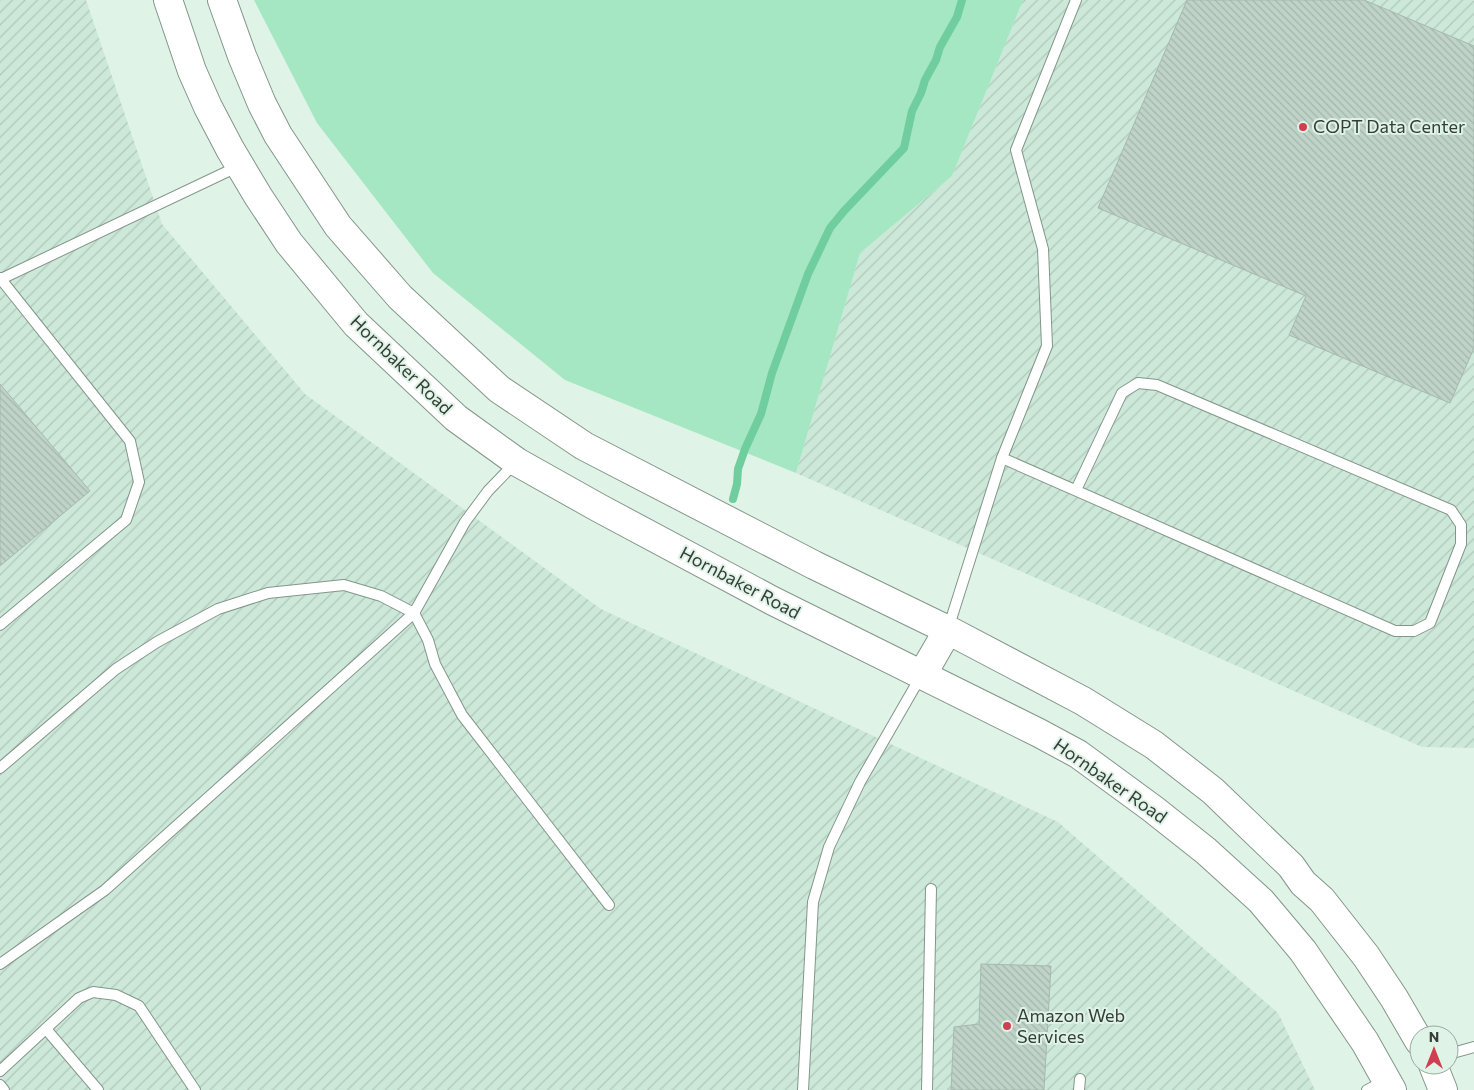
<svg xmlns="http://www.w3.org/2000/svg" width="1474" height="1090" font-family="Commissioner,sans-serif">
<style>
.industrial{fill:url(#industrial-furrows)}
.green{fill:#a4e7c2}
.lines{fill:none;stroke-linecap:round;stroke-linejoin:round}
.stream{stroke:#70cd9d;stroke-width:8}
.building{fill:url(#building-back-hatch);stroke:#a5b9ad}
.lane-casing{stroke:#83968b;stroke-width:12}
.secondary-casing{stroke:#83968b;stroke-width:30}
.lane{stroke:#fff;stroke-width:10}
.secondary{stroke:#fff;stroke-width:28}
.poi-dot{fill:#cf3e51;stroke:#dff3e7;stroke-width:2}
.labels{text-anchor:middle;stroke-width:4;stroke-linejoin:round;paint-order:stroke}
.poi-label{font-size:18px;fill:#353d39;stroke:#dff3e7;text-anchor:start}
.street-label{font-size:18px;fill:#353d39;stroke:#dff3e7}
</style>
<defs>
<pattern id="industrial-furrows" width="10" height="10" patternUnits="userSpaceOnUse" patternTransform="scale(1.25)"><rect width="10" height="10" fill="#cce8d8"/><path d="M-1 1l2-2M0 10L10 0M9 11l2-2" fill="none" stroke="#b0c8ba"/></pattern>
<pattern id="building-back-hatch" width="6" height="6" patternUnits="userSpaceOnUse" patternTransform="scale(1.25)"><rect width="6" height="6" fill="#bfd3c7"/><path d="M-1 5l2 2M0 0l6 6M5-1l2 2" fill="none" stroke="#a5b6ac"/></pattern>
</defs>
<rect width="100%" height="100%" fill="#dff3e7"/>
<g class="industrial">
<polygon points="0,0 86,0 162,224 305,394 601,609 1058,822 1278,1013 1315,1090 0,1090"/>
<polygon points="1023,0 1474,0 1474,748 1422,747 796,473 860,253 952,176"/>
</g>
<polygon class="green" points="254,0 1023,0 952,176 860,253 796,473 565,380 433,273 317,123"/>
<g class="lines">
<polyline class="stream" points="733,499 737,484 738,469 745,449 761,414 772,373 808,274 830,228 844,211 904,148 912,111 921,93 925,80 936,60 940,47 957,17 962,0"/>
</g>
<g class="building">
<polygon points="1187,0 1364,0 1474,46 1474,348 1450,403 1289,335 1306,296 1098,208"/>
<polygon points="0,384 90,491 0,566"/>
<polygon points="981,964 1051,966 1044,1090 951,1090 954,1027 979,1024"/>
</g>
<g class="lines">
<g class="lane-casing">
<g id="lane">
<polyline points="0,278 130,441 139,482 126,520 0,625"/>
<polyline points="1,279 239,166"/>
<polyline points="1002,458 1395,631 1414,631 1430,623 1461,544 1461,525 1451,510 1157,385 1138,383 1122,393 1076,490"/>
<polyline points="948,629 1002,458 1047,346 1043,249 1016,150 1076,0"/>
<polyline points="0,768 116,669 157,642 218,609 268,593 344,585 381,596 414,613 465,522 488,491 515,463"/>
<polyline points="0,964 105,890 414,613 428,640 435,664 462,715 609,905"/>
<polyline points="46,1029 98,1090"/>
<polyline points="1449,1054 1474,1047"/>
<polyline points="0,1071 79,998 93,992 116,995 139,1006 195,1090"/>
<polyline points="0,1085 4,1090"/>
<polyline points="803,1090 813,902 829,847 860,782 921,676"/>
<polyline points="927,1090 931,889"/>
<polyline points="1079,1090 1080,1079"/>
<polyline points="1367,1090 1385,1081"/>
</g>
</g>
<g class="secondary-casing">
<g id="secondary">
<polyline points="168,0 192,71 208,107 230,149 258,196 289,243 356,324 456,418 517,462 599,508 773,601 1039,733 1078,754 1153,809 1206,851 1261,901 1303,951 1365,1042 1392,1090"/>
<polyline points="222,0 242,56 262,104 278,135 338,226 400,297 499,389 584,446 814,565 948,630 1083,701 1154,745 1213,791 1291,866 1303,883 1322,900 1366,956 1394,998 1419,1041"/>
<polyline points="922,675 948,630"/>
<polyline points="1433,1065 1443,1090"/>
</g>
</g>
<use href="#lane" class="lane"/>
<use href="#secondary" class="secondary"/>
</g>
<g class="poi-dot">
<circle cx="1303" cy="127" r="5"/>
<circle cx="1007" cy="1026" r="5"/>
</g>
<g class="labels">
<g class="poi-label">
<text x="1313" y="133">COPT Data Center</text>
<text x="1017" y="1022">Amazon Web<tspan x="1017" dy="21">Services</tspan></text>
</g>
<g class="street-label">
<text transform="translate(401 365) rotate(44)" y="6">Hornbaker Road</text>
<text transform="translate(740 583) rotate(28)" y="6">Hornbaker Road</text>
<text transform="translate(1110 781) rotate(35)" y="6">Hornbaker Road</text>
</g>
</g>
<g transform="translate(1434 1050)"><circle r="24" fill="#dff3e7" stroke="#9baaa1"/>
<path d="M0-4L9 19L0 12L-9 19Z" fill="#cf3e51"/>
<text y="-8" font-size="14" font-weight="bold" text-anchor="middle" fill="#353d39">N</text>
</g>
</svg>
